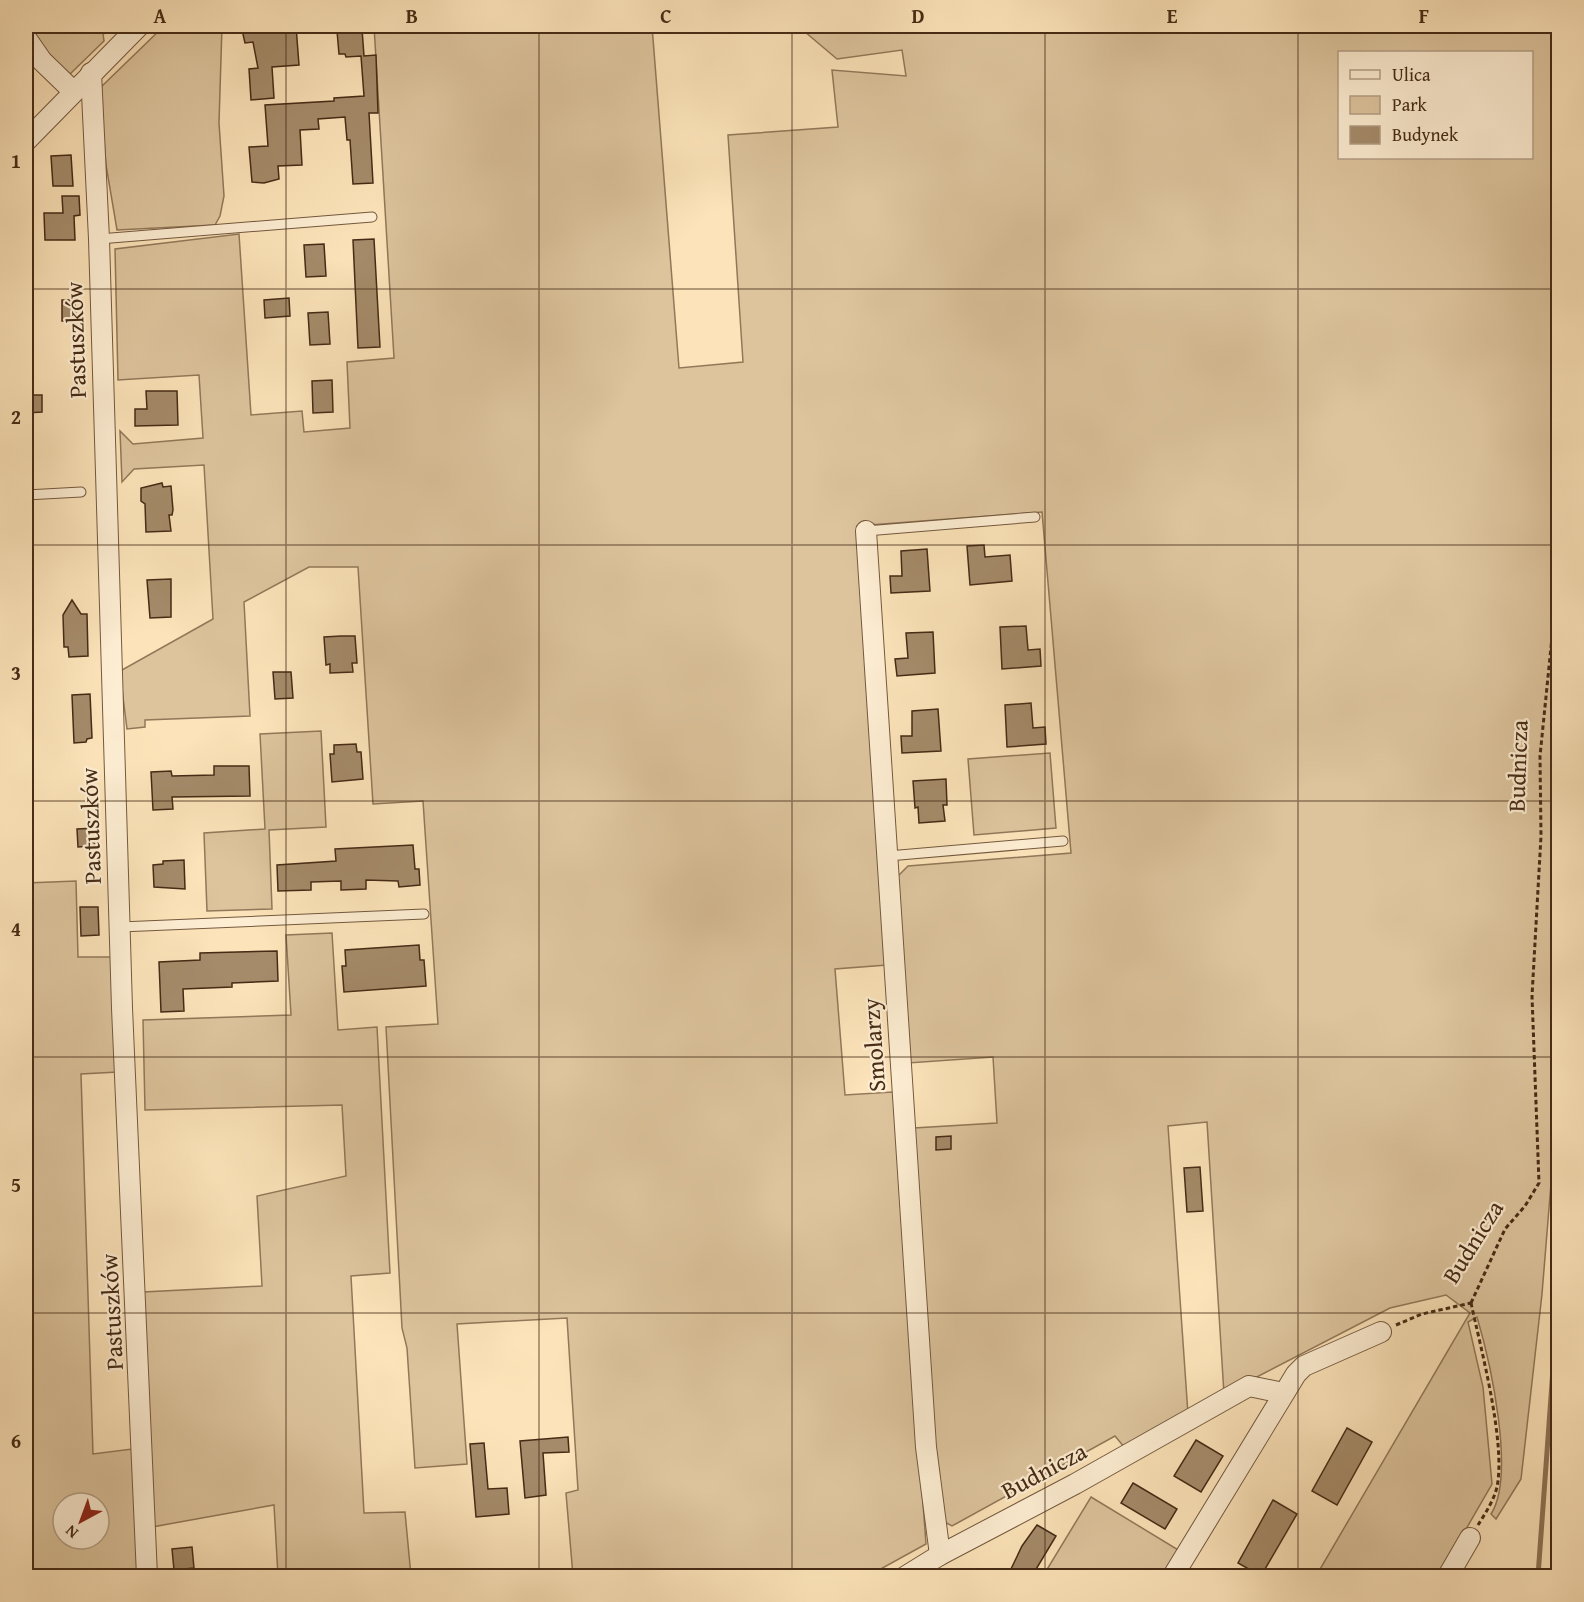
<svg xmlns="http://www.w3.org/2000/svg" width="1584" height="1602" font-family="'Gentium Book Plus',serif">
<style>
.green{fill:#ddc49d;stroke:#927859;stroke-width:1.5;fill-rule:evenodd}
.lines{fill:none;stroke-linecap:round;stroke-linejoin:round}
.stream{stroke:#8e7456;stroke-width:5}
.building{fill:#a58b6a;stroke:#462b15;stroke-width:1.5}
.service-casing{stroke:#74593e;stroke-width:11}
.minor-casing{stroke:#74593e;stroke-width:22}
.path{stroke:#462b15;stroke-width:3;stroke-dasharray:4.5 3;stroke-linecap:butt}
.service{stroke:#fdedd2;stroke-width:9}
.minor{stroke:#fdedd2;stroke-width:20}
.grid{fill:none;stroke:#462b15;stroke-width:1.5;stroke-opacity:0.55}
.labels{text-anchor:middle;stroke-width:4.5;stroke-linejoin:round;paint-order:stroke}
.street-label{font-size:24px;fill:#462b15;stroke:#fdedd2}
.neatline{fill:none;stroke:#462b15;stroke-width:2}
.grid-label{font-size:20px;text-anchor:middle;font-weight:bold;fill:#462b15}
</style>
<rect width="100%" height="100%" fill="#fce3b9"/>
<filter id="stains"><feTurbulence type="fractalNoise" baseFrequency=".00333" numOctaves="4"/><feColorMatrix values="0 0 0 0 .2 0 0 0 0 .09 0 0 0 0 .02 0 0 0 .5 -.17"/></filter>
<radialGradient id="worn" r=".72"><stop offset=".6" stop-color="#630" stop-opacity="0"/><stop offset="1" stop-color="#630" stop-opacity=".3"/></radialGradient>
<g class="green">
<polygon points="26,26 102,26 104,41 68,76 26,30"/>
<polygon points="164,26 222,26 219,123 224,196 220,216 215,225 117,230 106,165 100,88"/>
<path d="M374 26H652L679 368 743 362 728 135 838 127 832 70 906 76 902 50 837 59 798 26H1558V1098L1542 1294 1521 1479 1496 1519 1491 1514C1516 1475 1490 1361 1477 1317L1468 1322 1483 1387 1492 1484 1439 1576H1316L1470 1313 1446 1295 1390 1308 1224 1394 1207 1122 1168 1126 1188 1414 1125 1448 1115 1436 952 1526 939 1519 914 1128 997 1123 993 1057 908 1063 896 878 908 866 1071 853 1042 512 857 526 887 965 835 969 845 1095 893 1092 926 1544 868 1576H573L566 1493 578 1490 567 1318 457 1324 467 1464 415 1468 407 1348 402 1328 386 1027 438 1024 423 801 373 804 358 567H309L244 602 250 716 145 720V727L127 729 121 681 122 670 213 619 204 465 134 469 122 482 120 431 133 444 203 438 199 375 118 380 115 249 239 234 251 415 302 411 304 432 350 428 347 362 394 358ZM1340 52H1532V158H1340Z"/>
<polygon points="321,731 326,827 269,830 272,909 207,911 204,833 265,829 260,734"/>
<polygon points="1050,753 1056,828 974,835 968,759"/>
<path d="M76 881 78 957H115L118 1072 81 1074 93 1454 132 1449 138 1576H26V883ZM63 1503H99V1539H63Z"/>
<polygon points="332,933 338,1030 377,1027 390,1273 351,1276 364,1513 405,1512 411,1576 278,1576 274,1505 152,1527 143,1292 262,1286 257,1196 346,1176 342,1105 145,1110 143,1020 291,1015 286,935"/>
<polygon points="1091,1497 1180,1551 1164,1576 1043,1576"/>
</g>
<g class="lines">
<polyline class="stream" points="1538,1576 1558,1300"/>
</g>
<g class="building">
<polygon points="272,26 296,26 299,65 272,67 274,98 251,100 249,69 258,68 253,42 245,43 242,30"/>
<polygon points="362,29 364,56 376,55 378,113 369,113 373,183 353,184 350,140 347,140 345,117 318,119 319,129 300,130 302,165 278,166 279,179 264,183 252,182 249,147 268,146 265,105 334,101 334,98 364,96 361,56 346,57 345,54 339,54 337,31"/>
<polygon points="71,155 73,186 53,186 51,156"/>
<polygon points="62,196 79,196 80,215 74,216 75,240 45,240 44,213 63,213"/>
<polygon points="374,239 380,347 358,348 353,240"/>
<polygon points="324,244 326,276 306,277 304,245"/>
<polygon points="289,298 290,316 265,318 264,300"/>
<polygon points="62,300 75,300 76,321 62,321"/>
<polygon points="328,312 330,344 310,345 308,313"/>
<polygon points="332,380 333,412 313,413 312,381"/>
<polygon points="146,391 177,391 178,425 135,426 135,409 147,409"/>
<polygon points="26,395 42,395 42,412 26,413"/>
<polygon points="162,483 163,487 171,486 173,510 172,515 169,515 171,531 146,532 145,504 141,501 141,488"/>
<polygon points="984,545 985,557 1010,555 1012,581 970,585 967,546"/>
<polygon points="927,549 930,591 891,593 890,576 902,576 901,551"/>
<polygon points="171,579 171,617 150,618 147,580"/>
<polygon points="72,600 81,614 87,614 88,656 69,657 68,647 64,647 63,615"/>
<polygon points="1026,626 1028,650 1040,649 1041,666 1002,669 1000,627"/>
<polygon points="933,632 935,673 897,676 895,659 908,658 906,633"/>
<polygon points="341,636 355,636 357,663 352,663 353,672 330,673 330,664 326,665 324,637"/>
<polygon points="273,672 291,672 293,698 275,699"/>
<polygon points="90,694 92,738 87,739 86,742 74,743 72,695"/>
<polygon points="1031,703 1033,728 1045,727 1046,744 1007,747 1005,705"/>
<polygon points="938,709 941,751 902,753 901,736 912,736 912,711"/>
<polygon points="356,744 357,752 361,752 363,779 332,782 330,754 334,754 334,745"/>
<polygon points="214,766 249,766 250,796 172,797 173,809 153,810 151,772 171,771 172,776 214,775"/>
<polygon points="946,779 947,805 943,805 945,821 919,823 918,807 915,808 913,781"/>
<polygon points="96,828 97,842 93,846 78,847 77,829"/>
<polygon points="413,845 415,869 419,869 420,885 399,887 398,881 366,880 366,889 341,890 341,881 311,882 311,890 278,891 277,865 336,861 335,849"/>
<polygon points="184,860 185,889 154,887 153,865 163,864 163,861"/>
<polygon points="80,907 98,907 99,935 81,936"/>
<polygon points="419,945 420,960 424,960 426,986 344,992 342,966 346,966 345,950"/>
<polygon points="277,951 278,981 232,983 232,987 183,989 184,1011 161,1012 159,962 200,960 200,953"/>
<polygon points="951,1136 951,1149 936,1150 936,1137"/>
<polygon points="1200,1167 1203,1211 1187,1212 1184,1168"/>
<polygon points="1347,1428 1372,1442 1337,1505 1312,1491"/>
<polygon points="568,1437 569,1452 543,1453 546,1495 525,1498 520,1441"/>
<polygon points="1196,1440 1223,1456 1201,1492 1174,1476"/>
<polygon points="484,1443 488,1489 507,1488 509,1514 476,1517 470,1444"/>
<polygon points="1133,1483 1177,1509 1165,1529 1121,1503"/>
<polygon points="1273,1500 1297,1514 1261,1576 1238,1563"/>
<polygon points="1037,1525 1056,1536 1032,1576 1023,1576 1011,1569 1022,1546"/>
<polygon points="192,1547 194,1568 174,1570 172,1549"/>
</g>
<g class="lines">
<g class="service-casing">
<g id="service">
<polyline points="99,239 372,217"/>
<polyline points="26,495 81,492"/>
<polyline points="866,531 1035,517"/>
<polyline points="888,856 1063,841"/>
<polyline points="120,927 424,914"/>
</g>
</g>
<g class="minor-casing">
<g id="minor">
<polyline points="26,38 42,61 73,91"/>
<polyline points="91,73 99,239 122,1008 147,1576"/>
<polyline points="26,141 139,26"/>
<polyline points="866,531 926,1447 940,1555"/>
<polyline points="906,1576 940,1555 1075,1484 1249,1386 1283,1393"/>
<polyline points="1173,1576 1296,1374 1304,1366 1381,1332"/>
<polyline points="1448,1576 1470,1538"/>
</g>
</g>
<g class="path">
<polyline points="105,26 106,34"/>
<polyline points="1471,1303 1505,1229 1525,1206 1539,1183 1532,996 1541,836 1540,756 1558,578"/>
<path d="M1471 1303C1481 1349 1506 1443 1497 1487 1494 1500 1485 1514 1478 1525"/>
<polyline points="1396,1325 1422,1314 1471,1303"/>
</g>
<use href="#service" class="service"/>
<use href="#minor" class="minor"/>
</g>
<path class="grid" d="M286 26V1576M539 26V1576M792 26V1576M1045 26V1576M1298 26V1576M26 289H1558M26 545H1558M26 801H1558M26 1057H1558M26 1313H1558"/>
<g class="labels">
<g class="street-label">
<text transform="translate(76 340) rotate(-92)" y="8">Pastuszków</text>
<text transform="translate(1518 766) rotate(-88)" y="8">Budnicza</text>
<text transform="translate(91 826) rotate(-92)" y="8">Pastuszków</text>
<text transform="translate(874 1045) rotate(-94)" y="8">Smolarzy</text>
<text transform="translate(1473 1242) rotate(-58)" y="8">Budnicza</text>
<text transform="translate(112 1312) rotate(-93)" y="8">Pastuszków</text>
<text transform="translate(1044 1471) rotate(-28)" y="8">Budnicza</text>
</g>
</g>
<rect width="1584" height="1602" fill="none" stroke="#fce3b9" stroke-width="66"/>
<rect x="1338" y="51" width="195" height="108" fill="#fdedd2" stroke="#b49f86" stroke-width="1.5"/>
<rect x="1350" y="70" width="30" height="9" fill="#fdedd2" stroke="#b49f86" stroke-width="1.5"/>
<text x="1392" y="81" font-size="18" fill="#462b15">Ulica</text>
<rect x="1350" y="96" width="30" height="18" fill="#ddc49d" stroke="#b49f86" stroke-width="1.5"/>
<text x="1392" y="111" font-size="18" fill="#462b15">Park</text>
<rect x="1350" y="126" width="30" height="18" fill="#a58b6a" stroke="#b49f86" stroke-width="1.5"/>
<text x="1392" y="141" font-size="18" fill="#462b15">Budynek</text>
<g transform="translate(81 1521) rotate(221)"><circle r="28" fill="#fdedd2" stroke="#b49f86" stroke-width="1.5"/>
<path d="M0-4.5L10 22L0 15L-10 22Z" fill="#8f2418"/>
<text y="-9" font-size="16" font-weight="bold" text-anchor="middle" fill="#462b15">N</text>
</g>
<rect x="33" y="33" width="1518" height="1536" class="neatline"/>
<g class="grid-label">
<text x="160" y="23">A</text>
<text x="412" y="23">B</text>
<text x="666" y="23">C</text>
<text x="918" y="23">D</text>
<text x="1172" y="23">E</text>
<text x="1424" y="23">F</text>
<text x="16" y="168">1</text>
<text x="16" y="424">2</text>
<text x="16" y="680">3</text>
<text x="16" y="936">4</text>
<text x="16" y="1192">5</text>
<text x="16" y="1448">6</text>
</g>
<rect width="100%" height="100%" filter="url(#stains)"/>
<rect width="100%" height="100%" fill="url(#worn)"/>
</svg>
